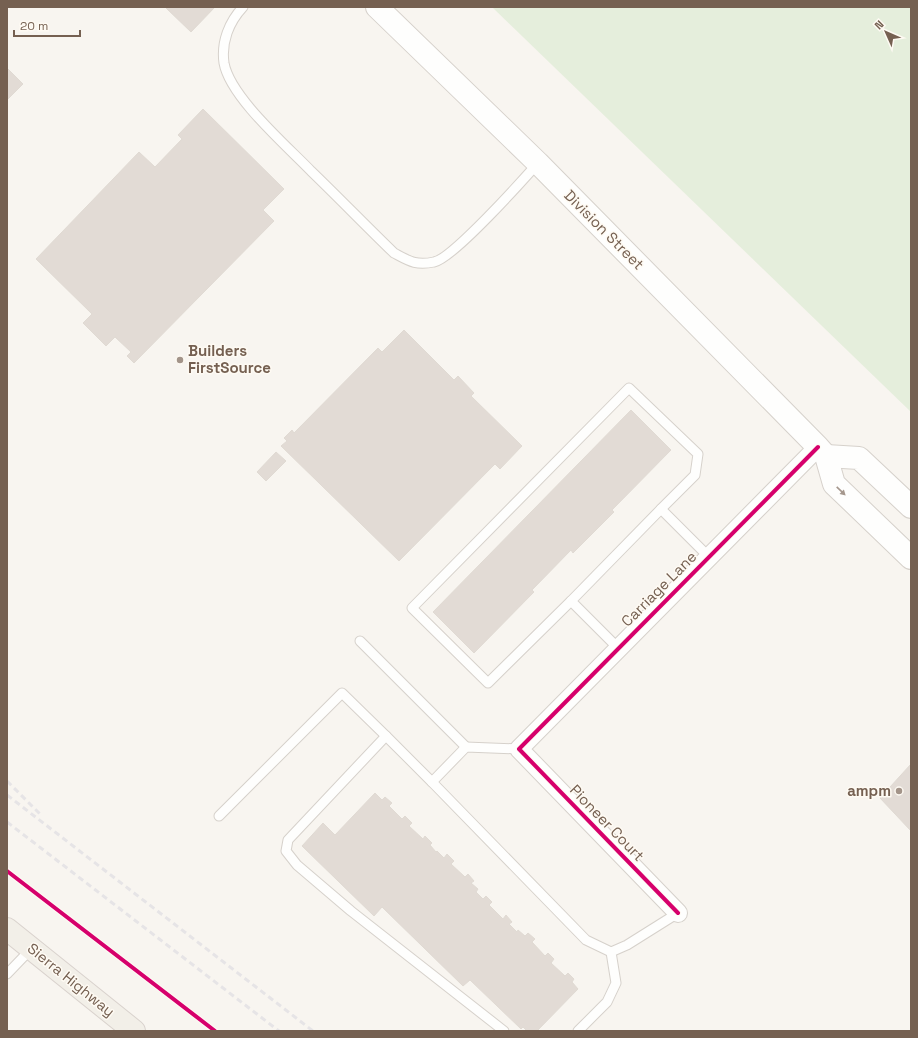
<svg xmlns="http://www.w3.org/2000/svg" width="918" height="1038" font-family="'Space Grotesk',sans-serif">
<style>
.green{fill:#e5eedc}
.building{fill:#e2dbd5;stroke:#e0dad3}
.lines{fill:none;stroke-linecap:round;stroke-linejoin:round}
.service-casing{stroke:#d6d1cb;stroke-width:11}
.minor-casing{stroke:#d6d1cb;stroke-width:20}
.secondary-casing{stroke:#d6d1cb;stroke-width:24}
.primary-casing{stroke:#d9d2cd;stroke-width:24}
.service{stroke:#fefefd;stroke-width:9}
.minor{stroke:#fefefd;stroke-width:18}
.secondary{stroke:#fefefd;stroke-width:22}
.primary{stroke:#f2efe8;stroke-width:22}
.rail{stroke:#e6e4e6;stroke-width:3;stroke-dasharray:6 4;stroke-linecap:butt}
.cycleway-casing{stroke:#fefaf3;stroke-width:6}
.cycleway{stroke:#d6006c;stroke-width:4}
.oneway{fill:#a5978d}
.poi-dot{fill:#a39489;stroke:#fefaf3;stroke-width:1.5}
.labels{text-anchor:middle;stroke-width:3;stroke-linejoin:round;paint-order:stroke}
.street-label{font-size:15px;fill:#756051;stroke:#fefaf3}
.poi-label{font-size:15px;font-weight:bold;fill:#756051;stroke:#fefaf3;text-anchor:start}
</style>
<rect width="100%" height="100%" fill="#f8f5f0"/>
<polygon class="green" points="492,7 911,7 911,412"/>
<g class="building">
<polygon points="167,7 215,7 191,32 166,8"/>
<polygon points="7,68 23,84 7,100"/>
<polygon points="203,109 284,189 263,210 274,221 134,363 127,356 131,352 115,337 106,346 83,323 92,314 36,259 139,152 155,167 182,139 178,135"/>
<polygon points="404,330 454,380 458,376 474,393 471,396 522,446 500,469 495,464 399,561 281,446 287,441 284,438 292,430 294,433 378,348 382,352"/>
<polygon points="631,410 671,450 612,510 614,512 573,553 571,550 532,590 534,592 474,653 433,612"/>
<polygon points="276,452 286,461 266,481 257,472"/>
<polygon points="911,764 911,831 880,798"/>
<polygon points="375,793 382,800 385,797 392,803 389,806 402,819 405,816 412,823 409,826 423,839 425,836 432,843 430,845 436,852 437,851 444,858 447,854 454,861 451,864 465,877 468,874 474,881 471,883 478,889 476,892 483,899 486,896 492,902 489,905 503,919 506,915 512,922 509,924 517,932 518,930 525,936 528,933 535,939 532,942 545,956 548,953 554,959 551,963 565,976 568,973 574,979 572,982 578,989 537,1031 527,1031 523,1027 521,1029 470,980 463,986 382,907 374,916 302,846 323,823 335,835"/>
</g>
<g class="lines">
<g class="service-casing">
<g id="service">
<path d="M243 7C229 22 221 42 224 63 230 97 287 146 311 171 339 198 366 226 394 253 409 261 416 266 434 262 452 259 522 181 538 163"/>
<polyline points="571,601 488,683 412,608 629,388 698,454 695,475 661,509"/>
<polyline points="360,641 466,747"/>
<polyline points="618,648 571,601 661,509 708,556"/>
<polyline points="519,749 466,747 432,782 586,940 611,952 627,945 678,913"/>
<polyline points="432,782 386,736 288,840 286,851 297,865 351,911 504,1031"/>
<polyline points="219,816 342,693 386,736"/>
<polyline points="7,974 31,949"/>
<polyline points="578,1031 607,1002 616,983 611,952"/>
</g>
</g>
<g class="minor-casing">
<polyline id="minor" points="678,913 519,749 818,447"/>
</g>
<g class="secondary-casing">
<g id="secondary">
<polyline points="377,7 538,163 818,447 826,456 834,484 911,558"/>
<polyline points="826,456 859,458 911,507"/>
</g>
</g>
<g class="primary-casing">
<polyline id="primary" points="7,929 134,1031"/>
</g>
<use href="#service" class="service"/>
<use href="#minor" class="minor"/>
<use href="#secondary" class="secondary"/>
<use href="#primary" class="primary"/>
<g class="rail">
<polyline points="7,781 42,816"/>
<polyline points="7,795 313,1031"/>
<polyline points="7,822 279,1031"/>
</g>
<g class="cycleway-casing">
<g id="cycleway">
<polyline points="7,871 215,1031"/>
<polyline points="678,913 519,749 818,447"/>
</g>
</g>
<use href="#cycleway" class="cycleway"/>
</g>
<defs><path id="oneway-solid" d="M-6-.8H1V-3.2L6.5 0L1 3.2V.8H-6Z"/></defs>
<use class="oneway" href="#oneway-solid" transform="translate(841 491) rotate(44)"/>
<g class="poi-dot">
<circle cx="180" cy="360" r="4"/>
<circle cx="899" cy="791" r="4"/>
</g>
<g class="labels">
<g class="street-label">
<text transform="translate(604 230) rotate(45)" y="5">Division Street</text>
<text transform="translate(659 589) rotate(-45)" y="5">Carriage Lane</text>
<text transform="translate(607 823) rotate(46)" y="5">Pioneer Court</text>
<text transform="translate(71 980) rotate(39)" y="5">Sierra Highway</text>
</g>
<g class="poi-label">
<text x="188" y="356">Builders<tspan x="188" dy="17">FirstSource</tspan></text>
<text x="891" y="796" text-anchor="end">ampm</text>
</g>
</g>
<rect width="918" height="1038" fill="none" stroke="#756051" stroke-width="16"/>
<g transform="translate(886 32) rotate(315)" stroke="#fefaf3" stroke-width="3" paint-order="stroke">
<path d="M0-3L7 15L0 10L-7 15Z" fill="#756051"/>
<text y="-6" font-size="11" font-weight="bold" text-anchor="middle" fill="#756051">N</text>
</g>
<path d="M14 30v6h66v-6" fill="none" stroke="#756051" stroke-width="2"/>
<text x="20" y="30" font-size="12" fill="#756051" stroke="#fefaf3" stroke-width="3" paint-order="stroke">20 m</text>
</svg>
